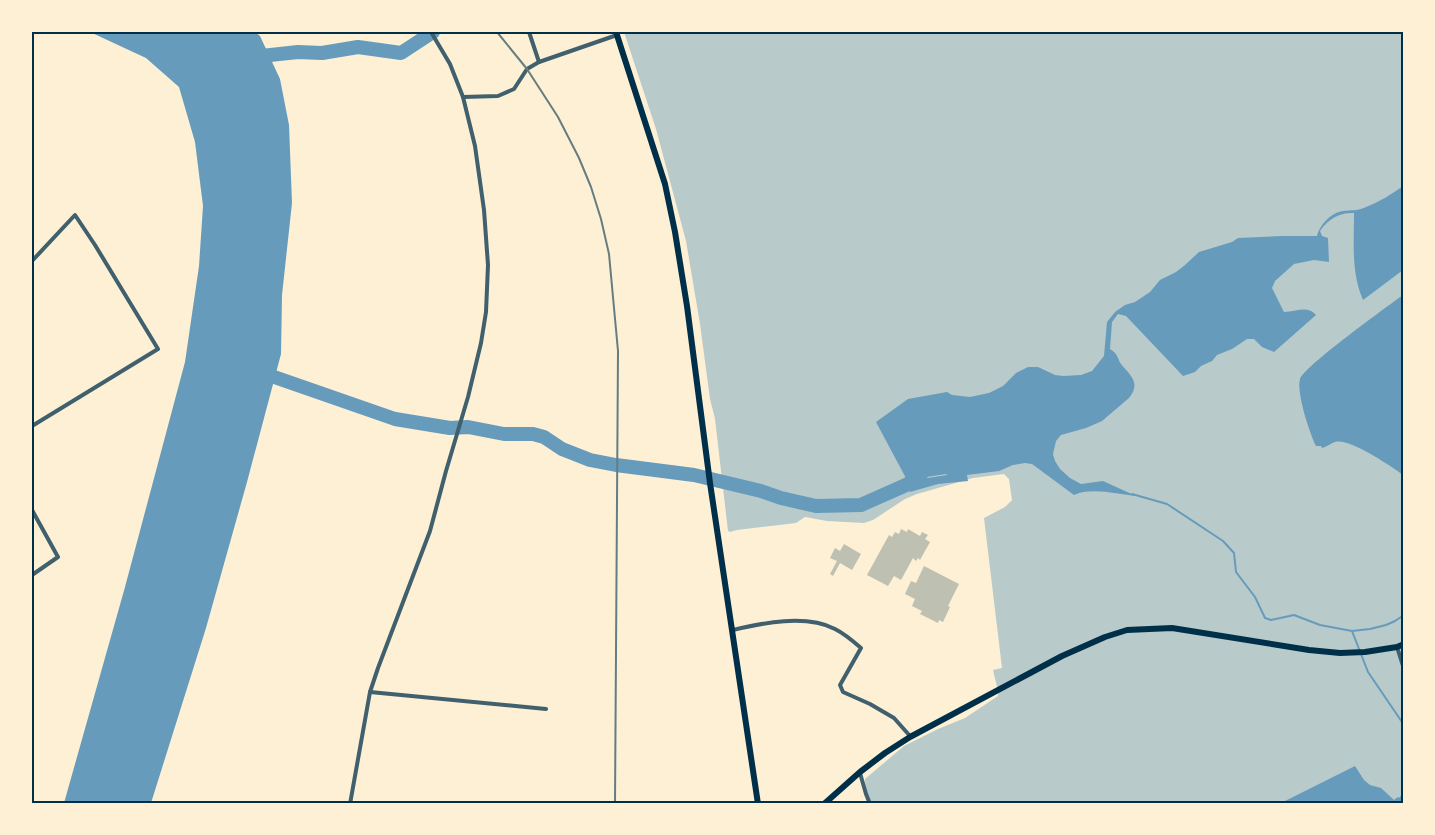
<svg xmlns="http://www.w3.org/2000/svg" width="1435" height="835" font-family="Overpass,sans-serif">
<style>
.green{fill:#b9caca}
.water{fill:#669bbc}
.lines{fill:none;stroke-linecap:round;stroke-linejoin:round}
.stream{stroke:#669bbc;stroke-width:2}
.river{stroke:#669bbc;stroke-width:14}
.building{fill:#bec0b2}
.minor{stroke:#3f606c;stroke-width:4}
.secondary{stroke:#003049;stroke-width:6}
.rail{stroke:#657d81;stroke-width:2}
.neatline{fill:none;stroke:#003049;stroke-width:2}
</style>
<rect width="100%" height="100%" fill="#fdf0d5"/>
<polygon class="green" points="624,32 1403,32 1403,803 870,803 866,794 865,779 904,746 938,729 965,718 998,696 998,691 993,670 1002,668 984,518 1005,507 1012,500 1009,479 1004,474 973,478 917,494 905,499 873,520 864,523 827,521 805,517 796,523 737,530 730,532 728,531 715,419 710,399 700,324 686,241 656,129"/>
<g class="water">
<polygon points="90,32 255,32 260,36 280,79 289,125 292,203 282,295 281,354 247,482 206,628 151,803 64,803 125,587 185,362 199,266 203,206 195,142 179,87 146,58"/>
<path d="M1403 186V270L1363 300C1351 272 1354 243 1354 213 1340 212 1328 219 1320 231L1322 236 1328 238 1329 262 1314 260 1294 264 1275 281 1272 288 1284 312C1296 312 1307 305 1316 315L1274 352 1262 347 1254 339H1247L1232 349 1217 355 1212 361 1201 366 1195 372 1183 376 1126 316 1118 314 1112 322 1110 349C1113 351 1116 353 1117 356 1119 359 1119 362 1121 364 1131 376 1141 383 1129 398L1102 421 1086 428 1061 435 1056 441 1053 454 1055 461 1060 469 1070 478 1081 484 1103 481 1136 496C1118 494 1090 487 1074 495L1032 464 1025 463 1013 465 999 471 967 475 968 481 938 484 910 492 905 483 908 481 947 475 946 474 907 480 876 422 908 399 947 392 952 395 970 397 989 393 1003 386 1016 373 1028 367H1038L1055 375 1063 376 1081 375 1092 371 1104 356 1107 322 1115 312 1125 305 1135 302 1150 292 1160 280 1176 272 1185 265 1199 252 1232 242 1238 238 1284 236H1317C1320 225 1330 213 1343 211 1351 210 1358 211 1366 207 1379 202 1392 194 1403 186Z"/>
<path d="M1403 295V475C1391 466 1349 438 1335 442 1331 443 1327 447 1322 448L1321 446H1316C1310 434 1296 392 1300 379 1303 367 1388 306 1403 295Z"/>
<polygon points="1355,766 1364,780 1370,785 1381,788 1394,800 1398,797 1402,800 1400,803 1284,803 1285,801"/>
</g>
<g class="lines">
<g class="stream">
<polyline points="1132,494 1167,504 1223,541 1234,553 1236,572 1255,597 1265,618 1271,620 1294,615 1320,625 1352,631 1370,629 1386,625 1395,621 1404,615"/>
<polyline points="1352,631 1368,672 1404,725"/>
<polyline points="1395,804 1404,794"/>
</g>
<g class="river">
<polyline points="251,57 298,52 322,53 358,47 401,53 433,32"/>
<polyline points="257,371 395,419 450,428 468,427 504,434 533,434 544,437 562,449 590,460 616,465 694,475 761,491 781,498 816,506 861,505 906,485 921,475"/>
</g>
</g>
<g class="building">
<polygon points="901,529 907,532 908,529 920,536 922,532 928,535 925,539 930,542 920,560 918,558 916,561 913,558 901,580 894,576 888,586 867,575 889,535 892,537 895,532 899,534"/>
<polygon points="844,544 861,554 852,570 840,563 833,576 830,574 837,561 830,558 835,548 840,551"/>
<polygon points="924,566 959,584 948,606 950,607 943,622 939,620 938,623 920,614 922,611 912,606 915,599 905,594 911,581 916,583"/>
</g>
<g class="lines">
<g class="minor">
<polyline points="529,32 539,62"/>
<polyline points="463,97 498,96 514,89 527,69 539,62 617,35"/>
<polyline points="32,261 75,215 95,245 158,349 32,426"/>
<polyline points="32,510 58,557 32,575"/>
<path d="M733 630C762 623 806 614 835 629 845 634 853 641 861 648L840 685 843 692 870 704 894 718 910 736"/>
<polyline points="1397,647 1404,669"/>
<polyline points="370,692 546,709"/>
<polyline points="860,773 866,794 870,804"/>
<polyline points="350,804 370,692 378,668 430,531 446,471 468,397 481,343 486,312 488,265 484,210 475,146 463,97 450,64 431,32"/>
</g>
<g class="secondary">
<polyline points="616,32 665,184 675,232 687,306 710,483 758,804"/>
<polyline points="824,804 860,772 885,753 910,737 1062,656 1105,637 1127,630 1172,628 1309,650 1340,653 1365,652 1397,647 1404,644"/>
</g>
<polyline class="rail" points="497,32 527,69 558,117 579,158 591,187 601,219 609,254 618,351 615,804"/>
</g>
<rect width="1435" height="835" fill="none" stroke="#fdf0d5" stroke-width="66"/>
<rect x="33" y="33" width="1369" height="769" class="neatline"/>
</svg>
